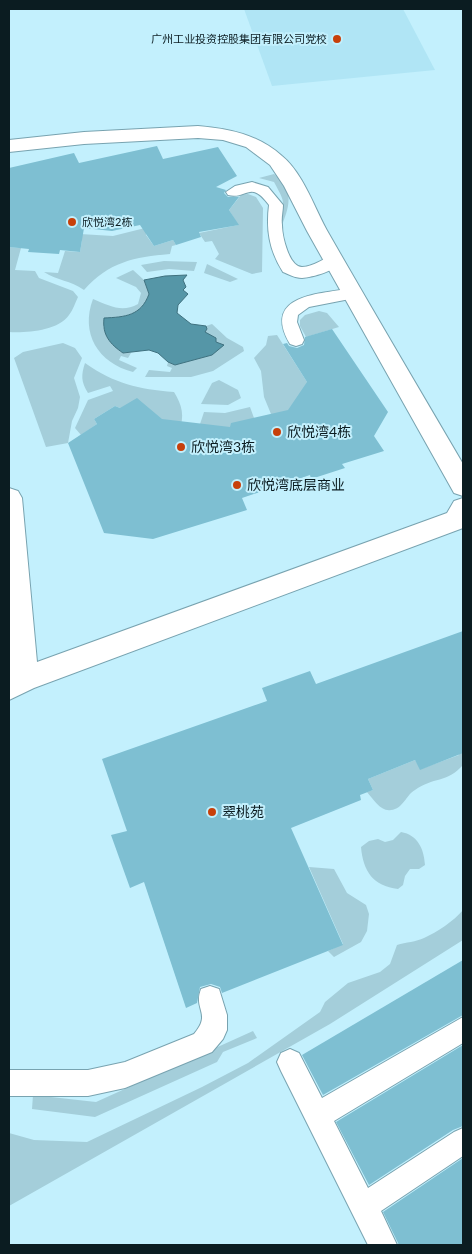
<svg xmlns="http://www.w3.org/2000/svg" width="472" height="1254" font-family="Lato,'Noto Sans SC',sans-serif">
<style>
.built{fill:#b0e5f5}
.green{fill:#a4ceda}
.water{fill:#5596a7;stroke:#3f717f}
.building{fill:#7ebfd2}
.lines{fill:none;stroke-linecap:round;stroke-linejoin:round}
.service-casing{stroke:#78a3b0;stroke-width:2}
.minor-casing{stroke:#78a3b0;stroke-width:2}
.service{fill:#fff;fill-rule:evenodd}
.minor{fill:#fff;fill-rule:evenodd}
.poi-dot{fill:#c7400b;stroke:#c3f0fd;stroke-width:2}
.labels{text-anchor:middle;stroke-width:4;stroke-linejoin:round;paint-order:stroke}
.far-poi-label{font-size:11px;fill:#0b1c21;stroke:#c3f0fd;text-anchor:end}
.poi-label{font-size:14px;fill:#0b1c21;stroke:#c3f0fd;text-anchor:start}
</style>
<rect width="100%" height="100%" fill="#c3f0fd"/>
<polygon class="built" points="244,9 403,9 435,70 272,86"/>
<g class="green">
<path d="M274 174C293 189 291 203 282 225L279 221C286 201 284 201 274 182L259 178Z"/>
<polygon points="248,194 256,197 263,208 262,272 252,274 215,259 219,254 212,241 205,242 199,233 238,225 229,210 241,195"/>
<path d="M149 227 146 235 154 246 173 240 176 245 172 246 170 254C134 257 109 262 84 290 70 280 58 281 44 272L58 273 65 251 80 252 82 240 80 234 113 236Z"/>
<path d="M9 247 21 248 15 270 35 271 39 278 73 291 78 297C75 303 73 310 69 315 58 331 26 333 9 332Z"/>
<polygon points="164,261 197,262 194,271 169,269 147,272 141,265"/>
<polygon points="207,264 238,279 230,282 204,273"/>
<path d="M133 270 144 280 149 294C141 316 126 317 104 318L103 327 123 353H131L128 358 121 356 119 360 137 368 133 372C98 363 80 333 93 299 110 306 122 313 138 304L141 293 136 287 116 278Z"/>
<polygon points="319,311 327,313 339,327 306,337 300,326 300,320 305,315"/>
<polygon points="212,324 227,338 243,347 244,351 213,371 191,377 145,377 149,370 170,372 172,368 167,366 168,362 175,365 212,355 216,342 205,332 207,329 206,326"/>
<polygon points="277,335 307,382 304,406 277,421 271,414 264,397 261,371 254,358 266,345 268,336"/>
<polygon points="63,343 75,348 82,358 74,378 80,397 78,408 72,421 68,443 46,447 14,358 23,352"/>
<path d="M85 363C115 384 138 389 174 392 182 405 185 416 179 431L115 406 94 419 97 424 81 435 75 428 88 400 113 391 110 386 88 393C81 382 81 375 85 363Z"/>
<polygon points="219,380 238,390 241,398 228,405 201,404 212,383"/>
<polygon points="250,407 254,418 229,431 200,424 204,412 225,413"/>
<path d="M463 744V765C447 783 433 777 415 790 406 795 403 809 391 810 381 812 373 799 367 792L373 790 368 779 415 760 421 769 459 755 455 747Z"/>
<path d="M401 832C418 835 424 849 425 865L419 869H410L405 876 403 885 398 889C373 886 363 871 361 847L369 841 378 839 385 842 393 840Z"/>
<polygon points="309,867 334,869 347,893 366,905 369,914 367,931 361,942 334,957 328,951 343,944"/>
<path d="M463 910V940L330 1024 9 1206V1133L34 1140 87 1142 202 1087 248 1063 320 1012 325 1002 348 983 380 972 390 964 397 945C406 942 416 942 424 938 437 932 454 921 463 910Z"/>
<polygon points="253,1031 257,1038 223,1052 217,1062 95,1117 32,1109 33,1095 96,1102"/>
</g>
<path class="water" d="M187 275 183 280 186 287 183 290 188 294 178 305 177 313 191 324 206 326 207 329 205 332 216 338V342L224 345 212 355 175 365 168 362 158 353 149 350 123 353C110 344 102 335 104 318 125 317 141 316 149 294L144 280 165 276Z"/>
<g class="building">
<polygon points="157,146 163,159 218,147 237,176 216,187 226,190 224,193 228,197 239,197 229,210 239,225 199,232 201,237 176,245 173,240 154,246 140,225 112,231 84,228 80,252 60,250 59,254 28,252 29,249 9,247 9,168 74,153 79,163"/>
<polygon points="332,329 388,412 374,436 384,451 342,464 345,468 311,479 310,475 242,498 247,510 153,539 104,533 68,443 97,424 94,419 115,406 120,408 137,398 162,419 230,427 231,423 288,410 307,382 283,344 287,343 289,346 297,348 304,345 305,337"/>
<polygon points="463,631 463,753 420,770 415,760 368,779 373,790 360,795 361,800 291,828 343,945 222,993 220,987 211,984 200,987 197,1003 186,1008 144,882 130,888 111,835 127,831 102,759 267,701 262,688 310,671 316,684"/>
<polygon points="463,960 463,1015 323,1095 302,1055"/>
<polygon points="463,1045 463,1126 453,1130 369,1185 336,1122"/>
<polygon points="463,1158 463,1245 399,1245 383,1212"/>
</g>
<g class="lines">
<g class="service-casing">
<g id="service">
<path d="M252 182 268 187 283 205C283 211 281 218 282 225 282 236 289 267 302 267 316 267 326 254 339 257L342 261C336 271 313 277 302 278 295 278 288 274 283 272 269 250 266 229 269 205 250 179 247 200 228 195L226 192 235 186Z"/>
<path d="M354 288 360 289 362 293 360 297 309 307 298 315 297 322 304 340 302 344 296 346 290 344C261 294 320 294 354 288Z"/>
<path d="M210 986 219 989 227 1015V1030L223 1039 212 1052 125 1088 88 1096H9V1070H88L125 1062 194 1034C212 1013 193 1010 201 989Z"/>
<polygon points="463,1017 463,1043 334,1121 368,1188 454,1132 463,1128 463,1156 381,1211 397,1245 368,1245 281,1071 277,1062 281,1053 290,1049 299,1053 322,1098"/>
</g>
</g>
<g class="minor-casing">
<g id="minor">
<path d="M198 126C230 129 257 134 282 156 304 174 315 210 329 234 373 311 418 387 463 464V496L454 493 307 231 284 186 270 165 246 147 223 140 198 138 84 144 9 152V140L84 132Z"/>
<polygon points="9,488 18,491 22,498 37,662 447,513 454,501 463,498 463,528 34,688 9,700"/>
</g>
</g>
<use href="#service" class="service"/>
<use href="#minor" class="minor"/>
</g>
<g class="poi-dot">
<circle cx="337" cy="39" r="5"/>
<circle cx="72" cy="222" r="5"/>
<circle cx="277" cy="432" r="5"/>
<circle cx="181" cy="447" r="5"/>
<circle cx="237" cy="485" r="5"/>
<circle cx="212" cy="812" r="5"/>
</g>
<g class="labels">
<g class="far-poi-label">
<text x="327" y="43">广州工业投资控股集团有限公司党校</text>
<text x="82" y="226" text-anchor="start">欣悦湾2栋</text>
</g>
<g class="poi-label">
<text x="287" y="437">欣悦湾4栋</text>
<text x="191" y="452">欣悦湾3栋</text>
<text x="247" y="490">欣悦湾底层商业</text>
<text x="222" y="817">翠桃苑</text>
</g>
</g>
<rect width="472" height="1254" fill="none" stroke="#0b1c21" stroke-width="20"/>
</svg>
